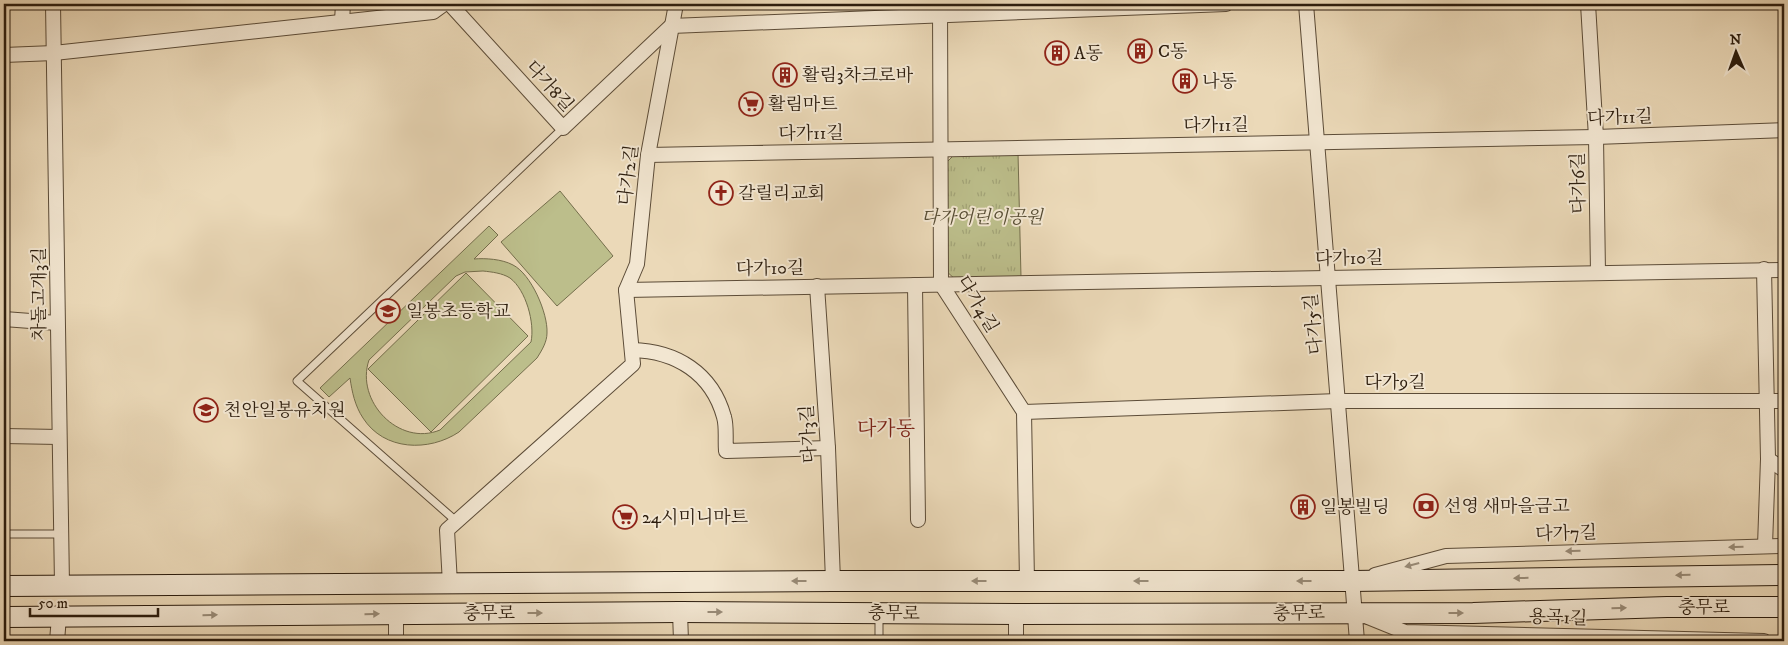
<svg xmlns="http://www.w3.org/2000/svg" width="1788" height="645" font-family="'IM FELL DW Pica','Noto Serif KR',serif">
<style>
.grass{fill:#bcbe8b;stroke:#746e4c;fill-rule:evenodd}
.park{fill:url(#park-tufts);stroke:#746e4c}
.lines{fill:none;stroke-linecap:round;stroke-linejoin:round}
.service-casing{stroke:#5c4c38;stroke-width:9}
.minor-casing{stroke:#5c4c38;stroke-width:16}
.secondary-casing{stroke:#2c1d0e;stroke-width:22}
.service{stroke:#f2e6d1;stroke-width:7}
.minor{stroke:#f2e6d1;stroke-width:14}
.secondary{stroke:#f2e6d1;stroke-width:20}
.oneway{fill:#998c79}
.labels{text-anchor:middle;stroke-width:4;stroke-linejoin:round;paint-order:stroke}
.poi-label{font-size:18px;fill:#2c1d0e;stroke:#f2e6d1;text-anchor:start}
.street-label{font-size:18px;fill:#2c1d0e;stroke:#f2e6d1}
.park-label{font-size:18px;font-style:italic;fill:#574d34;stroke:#f2e6d1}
.quarter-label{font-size:20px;fill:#7a1f14;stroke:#f2e6d1}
</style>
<defs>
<pattern id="park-tufts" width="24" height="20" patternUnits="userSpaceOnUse" patternTransform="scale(1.25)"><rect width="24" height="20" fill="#bcbe8b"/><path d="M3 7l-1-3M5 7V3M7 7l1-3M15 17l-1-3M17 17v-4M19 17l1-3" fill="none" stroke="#a2a377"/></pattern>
</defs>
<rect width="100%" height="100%" fill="#ebd9b8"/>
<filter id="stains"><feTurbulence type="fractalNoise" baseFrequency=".004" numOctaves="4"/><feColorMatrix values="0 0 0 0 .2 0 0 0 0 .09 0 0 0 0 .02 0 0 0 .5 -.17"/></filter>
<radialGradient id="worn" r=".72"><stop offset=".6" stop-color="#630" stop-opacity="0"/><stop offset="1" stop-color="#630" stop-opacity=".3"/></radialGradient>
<g class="grass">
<polygon points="560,191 613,256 557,306 501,242"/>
<path d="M489 226 498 235 474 259C485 258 502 259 513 265 531 274 548 313 547 333 547 342 542 350 537 358L459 432C429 452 384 451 363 418 355 406 352 392 350 378L329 397 320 388ZM483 271C492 272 502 273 510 278 526 290 535 323 531 342L440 430C399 447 355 401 369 360L456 276 465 272Z"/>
<polygon points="466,273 528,336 431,432 368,369"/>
</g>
<polygon class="park" points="1018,153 1021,277 956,280 945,270 945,164 954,155"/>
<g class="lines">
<g class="service-casing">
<g id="service">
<polyline points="456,521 297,381 563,128"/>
<polyline points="4,534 61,534"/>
<polyline points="879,641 879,616"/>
</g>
</g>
<g class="minor-casing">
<g id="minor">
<path d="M53 4C57 197 59 391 62 585"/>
<polyline points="450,4 563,128 671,26 1226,4"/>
<polyline points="940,4 941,284 1024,412 1027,581"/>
<polyline points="1306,4 1357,641"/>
<polyline points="1588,4 1596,137 1598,273"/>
<polyline points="342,21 343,4"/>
<polyline points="4,55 54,53 433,12 444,4"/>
<polyline points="648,155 1596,137 1784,130"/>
<polyline points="1764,269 1768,459 1765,546"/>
<polyline points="915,285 918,520"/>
<polyline points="817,286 828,448 833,581"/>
<polyline points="626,290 1784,270"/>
<polyline points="4,319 57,323"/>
<path d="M632 350C676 351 712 373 724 417 727 427 725 440 726 451L828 448"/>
<polyline points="1024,412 1338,401 1784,401"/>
<polyline points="4,436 59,437"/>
<polyline points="1768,459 1784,470"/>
<polyline points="1375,575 1446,556 1784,546"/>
<polyline points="450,584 447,530 633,364 626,290 637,264 648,155 676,4"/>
<polyline points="680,612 681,641"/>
<polyline points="396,614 396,641"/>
<polyline points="1368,617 1405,632 1764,641"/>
<polyline points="57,641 59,617"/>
<polyline points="1016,641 1016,614"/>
</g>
</g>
<g class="secondary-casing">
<g id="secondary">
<polyline points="4,586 833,581 1353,581 1784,575"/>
<polyline points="4,617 680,612 1016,614 1473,613 1667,607 1784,607"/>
</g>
</g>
<use href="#service" class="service"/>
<use href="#minor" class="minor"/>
<use href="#secondary" class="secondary"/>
</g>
<defs><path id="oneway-solid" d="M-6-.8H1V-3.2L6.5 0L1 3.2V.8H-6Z" transform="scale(1.25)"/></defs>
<g class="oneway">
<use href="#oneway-solid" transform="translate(1736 547) rotate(178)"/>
<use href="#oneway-solid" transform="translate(1573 551) rotate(178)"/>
<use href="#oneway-solid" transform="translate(1412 565) rotate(165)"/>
<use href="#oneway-solid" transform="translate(1683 575) rotate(179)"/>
<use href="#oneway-solid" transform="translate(1521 578) rotate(179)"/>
<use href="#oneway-solid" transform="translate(799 581) rotate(180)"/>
<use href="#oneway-solid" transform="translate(979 581) rotate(-180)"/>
<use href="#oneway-solid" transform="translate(1141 581) rotate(-180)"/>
<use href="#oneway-solid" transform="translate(1304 581) rotate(-180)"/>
<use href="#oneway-solid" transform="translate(1619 608) rotate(-2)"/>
<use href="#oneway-solid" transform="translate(715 612)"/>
<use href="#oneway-solid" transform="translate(535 613)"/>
<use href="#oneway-solid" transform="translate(1456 613)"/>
<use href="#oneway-solid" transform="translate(372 614) rotate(-1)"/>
<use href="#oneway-solid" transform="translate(210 615) rotate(-1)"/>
</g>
<defs>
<g id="building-ring" transform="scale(1.25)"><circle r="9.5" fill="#f2e6d1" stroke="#8f2418" stroke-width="1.5"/><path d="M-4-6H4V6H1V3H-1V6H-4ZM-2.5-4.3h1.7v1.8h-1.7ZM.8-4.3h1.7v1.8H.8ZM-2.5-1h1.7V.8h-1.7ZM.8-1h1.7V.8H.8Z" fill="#8f2418"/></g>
<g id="supermarket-ring" transform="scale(1.25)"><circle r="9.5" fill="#f2e6d1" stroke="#8f2418" stroke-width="1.5"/><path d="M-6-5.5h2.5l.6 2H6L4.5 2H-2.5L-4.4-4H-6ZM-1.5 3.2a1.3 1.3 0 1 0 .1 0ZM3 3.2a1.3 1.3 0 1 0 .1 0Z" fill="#8f2418"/></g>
<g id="church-ring" transform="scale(1.25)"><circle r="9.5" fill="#f2e6d1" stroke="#8f2418" stroke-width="1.5"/><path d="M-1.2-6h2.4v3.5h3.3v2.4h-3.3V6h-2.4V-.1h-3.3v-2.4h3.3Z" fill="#8f2418"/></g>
<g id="school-ring" transform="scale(1.25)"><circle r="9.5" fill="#f2e6d1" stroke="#8f2418" stroke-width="1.5"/><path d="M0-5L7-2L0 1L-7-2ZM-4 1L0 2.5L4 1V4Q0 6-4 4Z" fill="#8f2418"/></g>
<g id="bank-ring" transform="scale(1.25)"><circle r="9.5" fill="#f2e6d1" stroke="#8f2418" stroke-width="1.5"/><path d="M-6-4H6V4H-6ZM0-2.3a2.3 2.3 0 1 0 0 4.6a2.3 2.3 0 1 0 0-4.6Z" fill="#8f2418"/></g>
</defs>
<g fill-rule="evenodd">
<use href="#building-ring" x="1140" y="51"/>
<use href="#building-ring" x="1057" y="53"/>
<use href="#building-ring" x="785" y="75"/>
<use href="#building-ring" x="1185" y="81"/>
<use href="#supermarket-ring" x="751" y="104"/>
<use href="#church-ring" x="721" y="193"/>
<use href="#school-ring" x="388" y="311"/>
<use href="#school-ring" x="206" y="410"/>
<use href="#bank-ring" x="1426" y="506"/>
<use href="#building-ring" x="1303" y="507"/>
<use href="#supermarket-ring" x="625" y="517"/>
</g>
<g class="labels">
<g class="poi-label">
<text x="1158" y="57">C동</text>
<text x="1074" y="59">A동</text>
<text x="802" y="81">활림3차크로바</text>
<text x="1202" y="87">나동</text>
<text x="768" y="110">활림마트</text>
<text x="738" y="199">갈릴리교회</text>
<text x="406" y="317">일봉초등학교</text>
<text x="224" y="416">천안일봉유치원</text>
<text x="1444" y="512">선영 새마을금고</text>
<text x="1320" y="513">일봉빌딩</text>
<text x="642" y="523">24시미니마트</text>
</g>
<g class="street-label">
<text transform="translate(550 86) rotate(48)" y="6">다가8길</text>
<text transform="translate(1620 117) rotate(-2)" y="6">다가11길</text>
<text transform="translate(1216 125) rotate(-1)" y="6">다가11길</text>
<text transform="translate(811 133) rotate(-1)" y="6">다가11길</text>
<text transform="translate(628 175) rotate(-83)" y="6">다가2길</text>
<text transform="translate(1578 183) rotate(-91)" y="6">다가6길</text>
<text transform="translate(1349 258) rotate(-1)" y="6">다가10길</text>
<text transform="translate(770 268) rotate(-1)" y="6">다가10길</text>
<text transform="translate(39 294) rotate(-90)" y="6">차돌고개3길</text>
<text transform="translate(978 304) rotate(59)" y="6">다가4길</text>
<text transform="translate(1313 324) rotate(-95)" y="6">다가5길</text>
<text x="1395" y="388">다가9길</text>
<text transform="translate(808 434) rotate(-93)" y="6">다가3길</text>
<text transform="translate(1566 533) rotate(-2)" y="6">다가7길</text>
<text x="1704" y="613">충무로</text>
<text x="489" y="619">충무로</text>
<text transform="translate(894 613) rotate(1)" y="6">충무로</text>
<text transform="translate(1299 613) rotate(-1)" y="6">충무로</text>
<text transform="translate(1558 617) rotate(2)" y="6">용곡1길</text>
</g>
<g class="park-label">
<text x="982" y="223">다가어린이공원</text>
</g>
<g class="quarter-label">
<text x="886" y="435">다가동</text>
</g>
</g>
<rect width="1788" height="645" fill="none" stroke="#ebd9b8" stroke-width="20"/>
<rect x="5" y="5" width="1778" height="635" fill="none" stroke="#2c1d0e" stroke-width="2.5"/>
<rect x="10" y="10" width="1768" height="625" fill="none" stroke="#2c1d0e"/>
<g transform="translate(1736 52) rotate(358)" stroke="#f2e6d1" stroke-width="4" paint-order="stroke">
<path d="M0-4L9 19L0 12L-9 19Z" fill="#2c1d0e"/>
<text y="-8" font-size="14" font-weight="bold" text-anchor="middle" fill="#2c1d0e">N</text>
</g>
<path d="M30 608v8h128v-8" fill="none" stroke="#2c1d0e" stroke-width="2.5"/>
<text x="38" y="608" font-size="15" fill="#2c1d0e" stroke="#f2e6d1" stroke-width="4" paint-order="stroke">50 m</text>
<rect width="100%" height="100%" filter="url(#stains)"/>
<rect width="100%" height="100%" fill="url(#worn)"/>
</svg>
